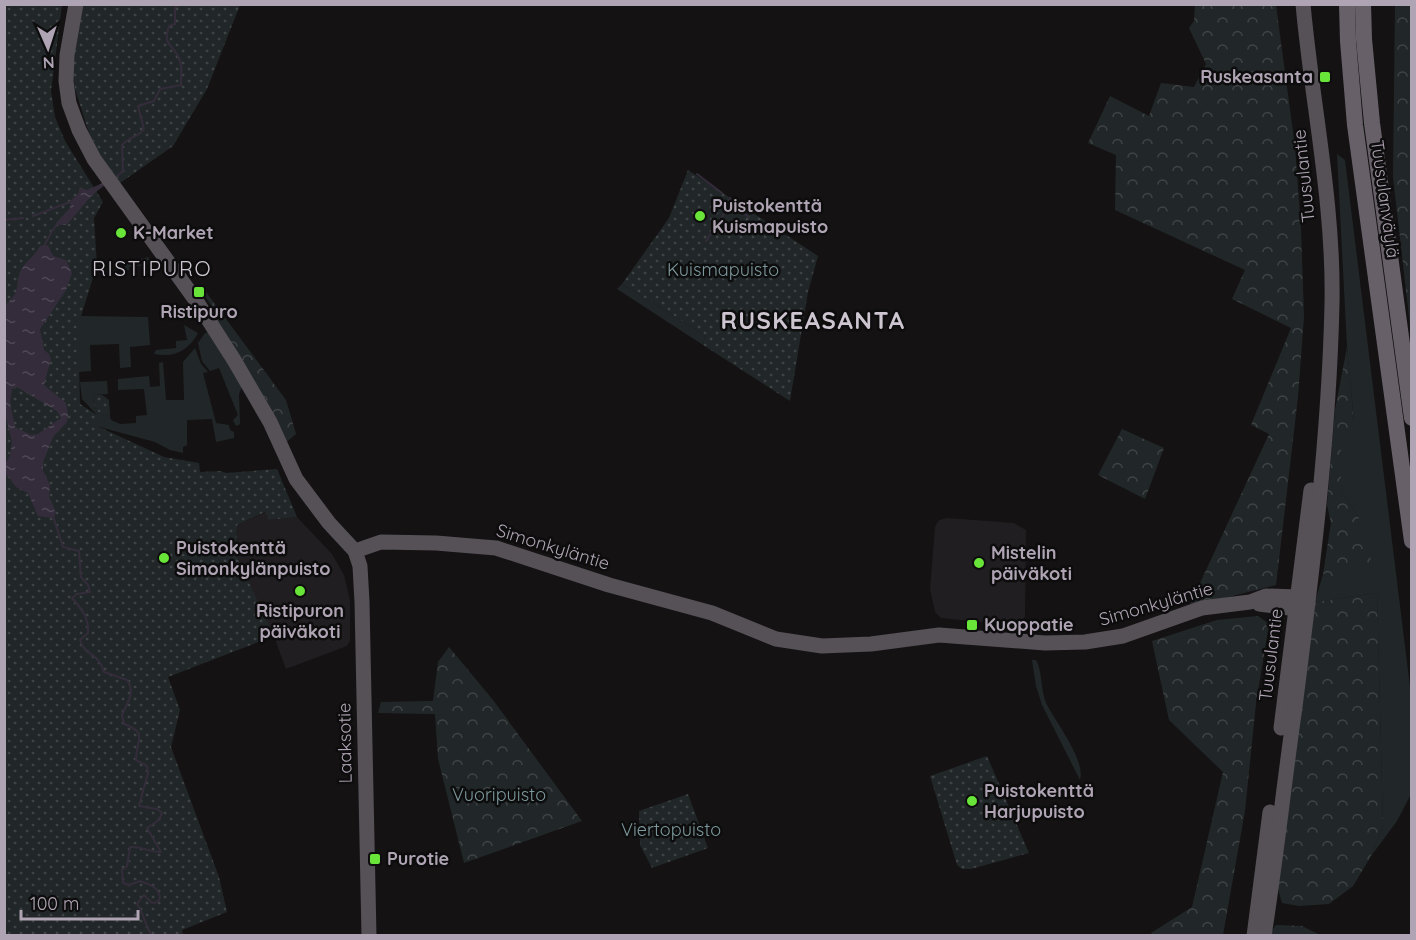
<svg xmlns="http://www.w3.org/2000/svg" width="1416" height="940" font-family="Quicksand,sans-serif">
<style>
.built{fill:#201e20}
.grass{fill:#212728}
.forest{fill:url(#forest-crowns)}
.park{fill:url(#park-dots)}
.water{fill:url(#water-ripples);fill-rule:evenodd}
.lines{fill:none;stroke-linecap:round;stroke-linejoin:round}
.stream{stroke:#342c3b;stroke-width:2}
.major{stroke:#565057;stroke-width:15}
.highway{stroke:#676069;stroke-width:16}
.poi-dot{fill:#69e539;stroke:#0e0d0e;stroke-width:2}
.labels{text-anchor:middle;stroke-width:5;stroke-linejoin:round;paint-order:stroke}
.poi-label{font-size:18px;font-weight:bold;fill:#afa4b3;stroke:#0e0d0e;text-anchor:start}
.street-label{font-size:18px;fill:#afa4b3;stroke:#0e0d0e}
.park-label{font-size:18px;fill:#7d999d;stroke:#0e0d0e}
.quarter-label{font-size:21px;letter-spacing:1.5px;fill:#cdc5d0;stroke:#0e0d0e}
.district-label{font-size:24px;font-weight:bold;letter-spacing:1.5px;fill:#cdc5d0;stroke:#0e0d0e}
</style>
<defs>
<pattern id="forest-crowns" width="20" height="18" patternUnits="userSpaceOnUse" patternTransform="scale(1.5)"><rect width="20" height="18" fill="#212728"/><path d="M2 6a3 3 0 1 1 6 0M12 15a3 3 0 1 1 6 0" fill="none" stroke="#3f4345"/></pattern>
<pattern id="park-dots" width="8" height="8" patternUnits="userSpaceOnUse" patternTransform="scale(1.5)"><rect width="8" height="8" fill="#212728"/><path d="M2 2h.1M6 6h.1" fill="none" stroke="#3f4345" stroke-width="1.8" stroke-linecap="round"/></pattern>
<pattern id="water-ripples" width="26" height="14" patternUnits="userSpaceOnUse" patternTransform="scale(1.5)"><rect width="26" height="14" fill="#342c3b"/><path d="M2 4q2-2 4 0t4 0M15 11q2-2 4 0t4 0" fill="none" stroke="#4f4855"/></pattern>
</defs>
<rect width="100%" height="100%" fill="#141213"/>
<g class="built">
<polygon points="266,512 269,520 297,517 332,554 344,575 350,600 350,641 347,646 286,669 274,637 236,554 237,525"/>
<polygon points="947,518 1014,523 1026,530 1025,616 1023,621 1017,625 961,620 941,618 935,612 930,589 935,527 939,520"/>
</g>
<g class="grass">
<polygon points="1337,154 1345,160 1412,703 1411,794 1397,821 1371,856 1383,825 1377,593 1315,602 1323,574 1328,577 1362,523 1341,489 1341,442 1354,421 1347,347"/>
<polygon points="148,257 151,262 147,265 129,267 129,270 120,270 109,276 109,273 128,262"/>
<polygon points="622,284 705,335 703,345 617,289"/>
<polygon points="79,316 148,317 150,345 130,347 131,367 120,368 119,344 90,345 91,371 79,372 76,338"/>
<path d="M184 325 198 333C188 351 174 358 154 354L156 350 176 348V341L187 340Z"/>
<polygon points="211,331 243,385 239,394 240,424 236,426 233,420 238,415 219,368 210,371 202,361 198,343 205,333"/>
<polygon points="195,348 201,364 208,372 203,373 216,423 229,425 230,430 234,432 234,438 216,442 212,419 187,420 187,445 183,447 183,453 170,450 155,442 96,426 97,415 82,399 80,382 107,381 108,394 93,395 94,407 101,415 110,416 111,420 120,424 136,423 136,416 147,415 144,389 118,390 118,379 149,376 150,387 160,386 159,363 163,362 166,400 184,400 183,362"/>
<path d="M1032 660H1036C1043 672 1040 691 1047 705 1056 722 1086 761 1080 780L1042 705 1036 686Z"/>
</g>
<g class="forest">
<polygon points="1195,5 1276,5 1295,147 1301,230 1304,316 1298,397 1276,585 1189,607 1269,434 1251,425 1291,328 1232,299 1245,270 1115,210 1116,155 1088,143 1110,96 1149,116 1161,83 1194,87 1206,64 1189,28 1194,21"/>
<polygon points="1395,5 1411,5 1411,334 1393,177"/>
<polygon points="203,288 286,400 296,434 284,444 213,314 216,312 202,292"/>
<polygon points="1347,347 1354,422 1341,442 1341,489 1362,523 1373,567 1328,577 1323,574 1331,523 1327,505 1335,410"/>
<polygon points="1122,429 1164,448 1145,499 1098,475"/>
<polygon points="1377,593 1383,825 1371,856 1353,886 1329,904 1299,906 1282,903 1277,885 1315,602"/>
<polygon points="1258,616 1269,624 1256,703 1245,811 1223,935 1153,935 1151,933 1192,907 1223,772 1169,720 1152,641 1217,620"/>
<polygon points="449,647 493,700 582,821 464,863 438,759 435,714 378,713 381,702 433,701 438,662"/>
<polygon points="1276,925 1302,926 1320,935 1268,936"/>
</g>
<g class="park">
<polygon points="5,5 62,5 51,91 55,117 65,141 103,202 94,218 97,265 78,326 80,404 97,415 97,426 164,457 199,463 200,472 221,471 226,473 277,469 297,517 269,520 265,512 237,525 236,554 274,636 168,677 180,710 171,747 219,877 227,912 182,930 183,935 5,936"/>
<polygon points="81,5 240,5 207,89 173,146 120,183 98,152 87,127 75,89 72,67"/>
<polygon points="688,170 818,256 808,292 790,401 703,345 705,335 622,284 669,218"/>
<polygon points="93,395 102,395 109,400 110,416 101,415 94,407"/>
<polygon points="987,756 1029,853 971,869 962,869 957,865 930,776"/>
<polygon points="688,794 708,848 652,868 640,845 639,811"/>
</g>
<g class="water">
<path d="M105 182 106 185C87 196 81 211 66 225H57L56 223 70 208C71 197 71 201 78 194L80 188 87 190Z"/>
<path d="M48 245 53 256 66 260 72 273 66 290 40 329 44 350 49 354 51 359 44 385 66 403 68 415 67 422 53 437 43 462V471L50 485 49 497 56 512 54 518 38 516 28 493 16 487 4 471 5 464 10 456 12 442 5 413V305C24 288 13 288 21 270 25 262 34 257 40 246ZM17 387 57 411 61 418 38 434 31 435 15 427 10 403 12 389Z"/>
</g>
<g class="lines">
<g class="stream">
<polyline points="697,174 722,193"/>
<path d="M116 177 123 171 122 145C129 137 138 137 144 129L138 106 154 101 160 89 181 85C181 76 183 64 178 56 170 42 163 45 169 26L175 24V8L180 4"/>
<polyline points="730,198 730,204 749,217"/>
<polyline points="33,216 70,202"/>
<polyline points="4,220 23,218"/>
<polyline points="706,241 724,214"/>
<polyline points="44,246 52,231 58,223"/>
<path d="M53 516 63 547 79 551 81 577 88 585 90 592 77 594 72 598C82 609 89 618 88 633L80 640C85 657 99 652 104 672L127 680C136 692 127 703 122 715L124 724C149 733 136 740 136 760L147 766 148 773 139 806 157 809 162 813 159 820 147 828 161 852C150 852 140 846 130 847L127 866 122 870 123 883 129 885 140 881C150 885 157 886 160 897L158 902 152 903 144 895 137 904C144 914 145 925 152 936"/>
</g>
<g class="major">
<polyline points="76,4 67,55 66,81 69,103 79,130 94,159 197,302 234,360 270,422 296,479 329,523 355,551 360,566 362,602 369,936"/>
<polyline points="355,551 381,542 436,543 496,548 609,585 712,613 776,639 822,646 871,644 939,635 1045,643 1085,642 1123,636 1202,608 1250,602 1266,596 1298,597 1308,604"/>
<polyline points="1259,604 1297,609 1306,605"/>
<polyline points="1281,728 1311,490"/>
<polyline points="1254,936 1270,812"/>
<path d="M1264 936C1276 860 1284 783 1295 707 1312 573 1329 439 1332 304 1334 203 1312 104 1303 4"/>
</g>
<g class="highway">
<polyline points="1347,4 1348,41 1355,125 1412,541"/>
<polyline points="1363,4 1364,39 1372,123 1412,418"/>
</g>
</g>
<g class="poi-dot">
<rect x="1319" y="71" width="12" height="12" rx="3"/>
<circle cx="700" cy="216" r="6"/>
<circle cx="121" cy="233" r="6"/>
<rect x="193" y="286" width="12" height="12" rx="3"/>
<circle cx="164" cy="558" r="6"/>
<circle cx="979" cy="563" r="6"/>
<circle cx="300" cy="591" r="6"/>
<rect x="966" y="619" width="12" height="12" rx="3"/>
<circle cx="972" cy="801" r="6"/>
<rect x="369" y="853" width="12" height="12" rx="3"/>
</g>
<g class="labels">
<g class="poi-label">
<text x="1313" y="83" text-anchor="end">Ruskeasanta</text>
<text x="712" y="212">Puistokenttä<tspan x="712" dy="21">Kuismapuisto</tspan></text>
<text x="133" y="239">K-Market</text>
<text x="199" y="318" text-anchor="middle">Ristipuro</text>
<text x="176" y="554">Puistokenttä<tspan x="176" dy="21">Simonkylänpuisto</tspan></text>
<text x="991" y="559">Mistelin<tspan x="991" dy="21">päiväkoti</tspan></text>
<text x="300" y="617" text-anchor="middle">Ristipuron<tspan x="300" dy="21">päiväkoti</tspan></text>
<text x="984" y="631">Kuoppatie</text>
<text x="984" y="797">Puistokenttä<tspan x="984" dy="21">Harjupuisto</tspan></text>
<text x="387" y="865">Purotie</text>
</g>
<g class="street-label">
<text transform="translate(1304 176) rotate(-96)" y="6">Tuusulantie</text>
<text transform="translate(1385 199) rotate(82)" y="6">Tuusulanväylä</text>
<text transform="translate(553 547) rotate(17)" y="6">Simonkyläntie</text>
<text transform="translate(1156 604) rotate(-16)" y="6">Simonkyläntie</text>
<text transform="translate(1271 655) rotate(-83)" y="6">Tuusulantie</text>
<text transform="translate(345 743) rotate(-91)" y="6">Laaksotie</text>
</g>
<g class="park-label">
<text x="723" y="276">Kuismapuisto</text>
<text x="499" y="801">Vuoripuisto</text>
<text x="671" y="836">Viertopuisto</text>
</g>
<g class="quarter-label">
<text x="152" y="276">RISTIPURO</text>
</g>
<g class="district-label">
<text x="813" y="329">RUSKEASANTA</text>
</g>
</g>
<rect width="1416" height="940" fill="none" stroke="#afa4b3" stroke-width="12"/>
<g transform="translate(48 48) rotate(177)" stroke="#0e0d0e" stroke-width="4.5" paint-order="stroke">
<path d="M0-4.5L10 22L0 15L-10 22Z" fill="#afa4b3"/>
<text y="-9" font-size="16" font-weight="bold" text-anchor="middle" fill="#afa4b3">N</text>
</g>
<path d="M21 910v9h117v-9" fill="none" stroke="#afa4b3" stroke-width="3"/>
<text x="30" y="910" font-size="18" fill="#afa4b3" stroke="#0e0d0e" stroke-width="4.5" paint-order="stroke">100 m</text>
</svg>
